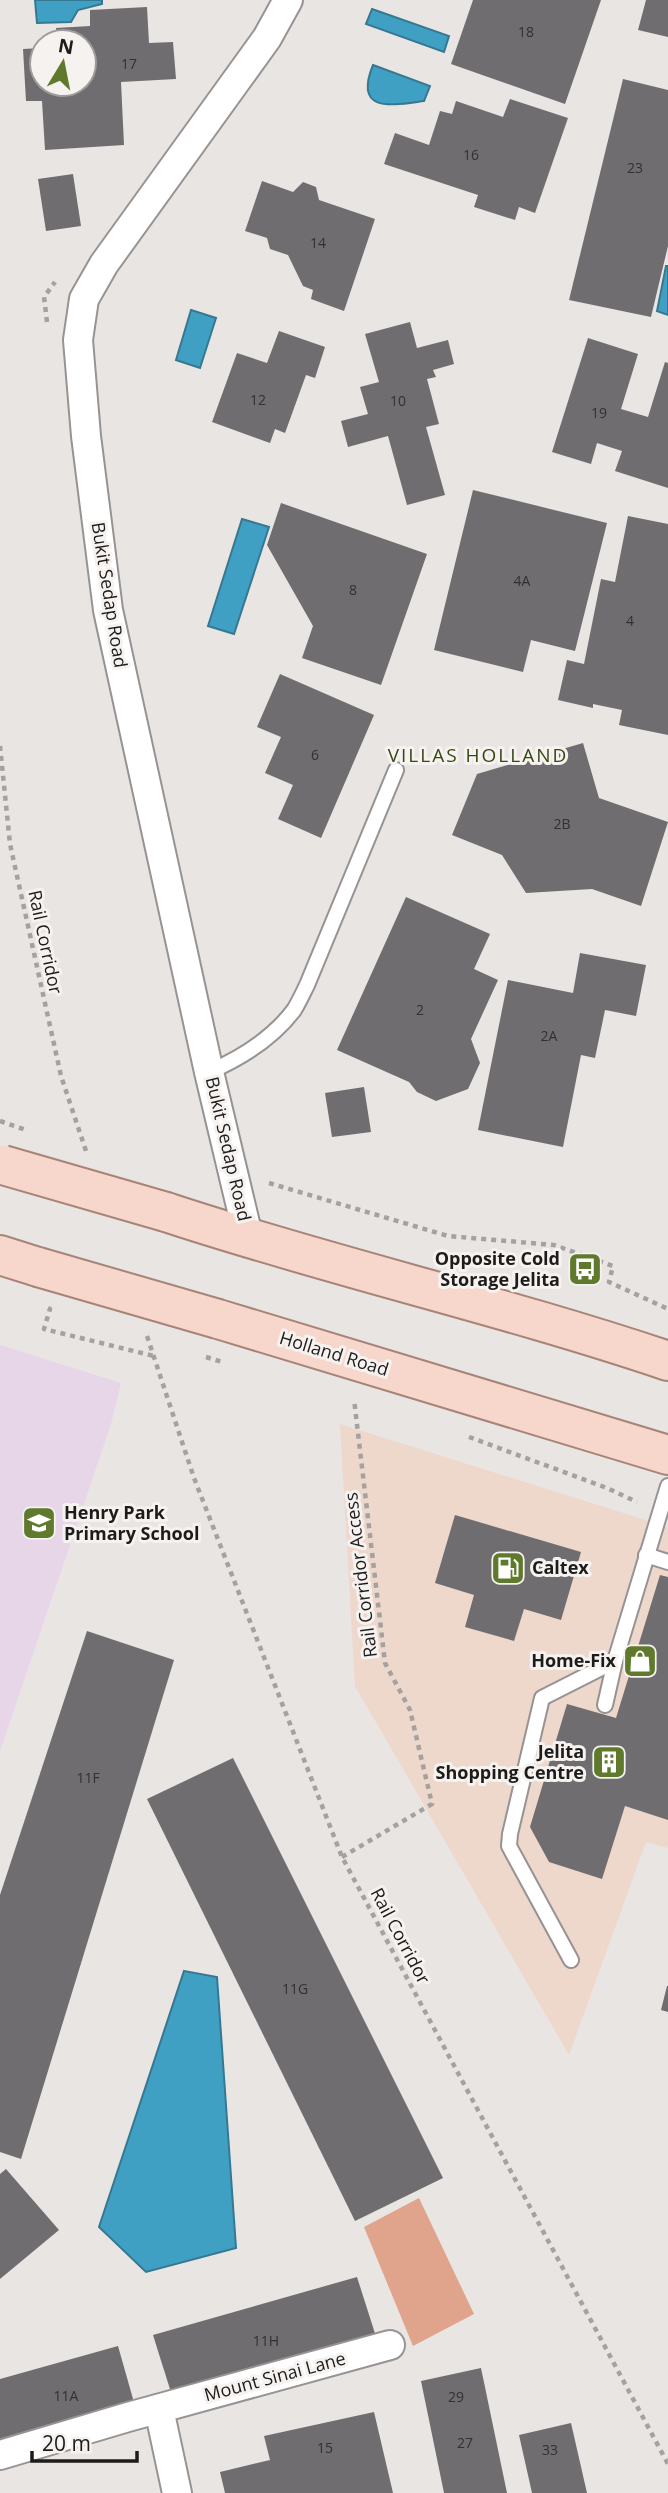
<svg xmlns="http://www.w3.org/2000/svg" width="668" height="2493" font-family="'Open Sans',sans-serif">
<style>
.commercial{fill:#eed7cb}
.education{fill:#e6d6e8}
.green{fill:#e0a48c}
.water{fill:#40a0c3;stroke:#367891;stroke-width:2}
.building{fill:#6f6d70}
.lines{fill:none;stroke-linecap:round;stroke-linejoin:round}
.service-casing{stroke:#979392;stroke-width:18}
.minor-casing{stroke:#979392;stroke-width:32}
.primary-casing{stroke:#a78477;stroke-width:42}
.path{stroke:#a4a1a0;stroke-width:4.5;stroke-dasharray:5 5;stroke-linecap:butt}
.service{stroke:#fff;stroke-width:14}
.minor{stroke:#fff;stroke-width:28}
.primary{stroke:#f7d7cb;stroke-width:38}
.primary-bridge-casing{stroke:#a78477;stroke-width:42;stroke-linecap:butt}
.path-bridge{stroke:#a4a1a0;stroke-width:4.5;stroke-dasharray:5 5;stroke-linecap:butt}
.primary-bridge{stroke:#f7d7cb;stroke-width:38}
.labels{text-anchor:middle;stroke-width:6;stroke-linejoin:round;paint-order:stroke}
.number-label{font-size:14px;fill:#323030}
.street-label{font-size:18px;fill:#1d1c1b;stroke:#f6f2f0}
.poi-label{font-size:18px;font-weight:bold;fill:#1d1c1b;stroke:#f6f2f0;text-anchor:end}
.neighbourhood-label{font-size:19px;letter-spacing:2px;fill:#374914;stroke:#f6f2f0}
</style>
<rect width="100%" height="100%" fill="#e9e5e3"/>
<polygon class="commercial" points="340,1424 668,1527 668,1848 646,1842 569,2055 355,1686"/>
<polygon class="education" points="0,1345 121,1383 111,1424 0,1751"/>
<polygon class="green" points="419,2198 474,2314 413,2346 364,2227"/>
<g class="water">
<polygon points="35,0 102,0 102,4 78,10 71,22 37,23"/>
<polygon points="372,9 449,36 444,52 366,24"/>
<path d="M373 65 430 86 424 101C393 105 353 114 373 65Z"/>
<polygon points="666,266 668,266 668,315 657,311"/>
<polygon points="191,310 216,318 200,368 176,360"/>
<polygon points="242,519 269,527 234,634 208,626"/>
<polygon points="184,1971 217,1977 236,2248 146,2272 99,2227"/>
</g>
<g class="building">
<polygon points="473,0 601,0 565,104 451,64"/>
<polygon points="646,0 668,0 668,37 638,30"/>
<polygon points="147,7 149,43 173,42 176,79 121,82 124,145 45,150 42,101 26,101 23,49 42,48 42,84 84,84 84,42 57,42 56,28 90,26 90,10"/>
<polygon points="623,79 668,90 668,246 651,317 569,300"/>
<polygon points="510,99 568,118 535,213 519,207 515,220 474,207 478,195 384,164 395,133 429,145 440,111 452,114 456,101 503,117"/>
<polygon points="73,174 81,226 46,231 38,179"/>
<polygon points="262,181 293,192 303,182 316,187 319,200 375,219 344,311 311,299 313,290 303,286 288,255 270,249 267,238 245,231"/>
<polygon points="410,322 417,348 448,340 454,364 433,370 436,377 427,379 439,424 426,427 445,495 407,505 388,436 348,447 341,421 368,414 360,387 379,382 365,334"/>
<polygon points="279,331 325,347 315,378 306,375 285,433 275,429 270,443 212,422 237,353 267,363"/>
<polygon points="588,338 638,354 621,409 648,417 665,362 668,363 668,488 615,471 622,451 597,443 591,464 552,452"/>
<polygon points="473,490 607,523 575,651 531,640 523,672 434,650"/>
<polygon points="281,503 427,554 381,685 302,658 313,626 267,545"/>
<polygon points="628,516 668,524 668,735 619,725 622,710 593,704 593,708 558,700 567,660 584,664 601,579 615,582"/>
<polygon points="280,674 374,715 321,838 278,819 293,785 265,773 281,737 257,727"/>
<polygon points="583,743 599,798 668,822 641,906 592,889 526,893 502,855 452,835 477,774"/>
<polygon points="406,897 490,934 474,969 498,980 471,1039 480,1063 468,1089 436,1101 417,1092 409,1082 337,1050"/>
<polygon points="580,953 646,965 636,1016 605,1010 595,1058 581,1055 563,1147 478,1130 508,980 573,993"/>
<polygon points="364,1087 371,1132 332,1137 325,1093"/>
<polygon points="455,1515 581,1552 561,1620 524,1609 514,1641 465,1627 474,1595 435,1583"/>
<polygon points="660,1575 668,1577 668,1820 625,1806 602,1879 549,1862 530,1827 567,1704 616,1718"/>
<polygon points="87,1631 174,1660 21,2159 0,2152 0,1895"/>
<polygon points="233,1758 443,2178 355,2221 147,1799"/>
<polygon points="667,1986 668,1986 668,2012 661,2010"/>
<polygon points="6,2169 59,2230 0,2279 0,2174"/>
<polygon points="357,2277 379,2346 174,2402 153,2335"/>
<polygon points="118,2346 137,2413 0,2453 0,2379"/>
<polygon points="481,2368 507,2493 444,2493 421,2381"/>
<polygon points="374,2412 393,2493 225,2493 220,2472 270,2460 264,2436"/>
<polygon points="571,2423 587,2493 532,2493 519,2435"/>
</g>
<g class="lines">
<g class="service-casing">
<g id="service">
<path d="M209 1072C241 1058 273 1038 294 1010 299 1002 303 993 307 985L396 770"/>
<polyline points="646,1555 668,1562"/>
<polyline points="605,1705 615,1661 668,1486"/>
<polyline points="571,1960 509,1846 510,1834 542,1698 615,1661"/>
</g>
</g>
<g class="minor-casing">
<g id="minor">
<polyline points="249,1240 209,1072 108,610 86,436 78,340 84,299 104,264 267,38 288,0"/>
<polyline points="159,2409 177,2493"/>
<polyline points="0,2455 128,2417 390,2345"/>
</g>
</g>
<g class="primary-casing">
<g id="primary">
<path d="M166 1212C332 1267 502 1305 668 1361"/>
<polyline points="0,1255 38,1267"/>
<polyline points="218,1319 668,1455"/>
</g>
</g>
<g class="path">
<polyline points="47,322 44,297 55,282"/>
<polyline points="0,746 10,844 61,1076 86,1151"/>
<polyline points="269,1183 448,1236 554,1245 613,1266 609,1282 668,1309"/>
<polyline points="48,1308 50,1309 44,1329 154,1356"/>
<polyline points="147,1336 194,1478 342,1857 668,2464"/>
<polyline points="469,1437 607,1488 637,1502"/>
<polyline points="342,1857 432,1804 410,1710 385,1663 354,1399"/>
</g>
<use href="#service" class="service"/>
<use href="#minor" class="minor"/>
<use href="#primary" class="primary"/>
<g class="primary-bridge-casing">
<g id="primary-bridge">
<polyline points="3,1165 166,1212"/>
<polyline points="38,1267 218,1319"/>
</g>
</g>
<g class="path-bridge">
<polyline points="0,1121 26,1130"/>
<polyline points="206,1357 222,1362"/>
</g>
<use href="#primary-bridge" class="primary-bridge"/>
</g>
<defs>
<g id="bus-square" transform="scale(1.75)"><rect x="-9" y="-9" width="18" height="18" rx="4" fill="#5f792d" stroke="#f6f2f0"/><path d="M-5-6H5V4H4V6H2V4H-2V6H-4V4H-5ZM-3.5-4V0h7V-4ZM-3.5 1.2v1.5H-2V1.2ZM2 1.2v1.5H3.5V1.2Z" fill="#fff"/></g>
<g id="school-square" transform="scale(1.75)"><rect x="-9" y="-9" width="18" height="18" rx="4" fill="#5f792d" stroke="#f6f2f0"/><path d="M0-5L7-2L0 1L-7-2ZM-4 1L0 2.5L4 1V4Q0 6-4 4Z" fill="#fff"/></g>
<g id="fuel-square" transform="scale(1.75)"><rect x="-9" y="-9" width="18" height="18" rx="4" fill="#5f792d" stroke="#f6f2f0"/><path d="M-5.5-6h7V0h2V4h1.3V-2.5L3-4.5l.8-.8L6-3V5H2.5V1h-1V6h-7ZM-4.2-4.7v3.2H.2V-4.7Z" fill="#fff"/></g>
<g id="shop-square" transform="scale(1.75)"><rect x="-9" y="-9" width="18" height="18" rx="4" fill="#5f792d" stroke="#f6f2f0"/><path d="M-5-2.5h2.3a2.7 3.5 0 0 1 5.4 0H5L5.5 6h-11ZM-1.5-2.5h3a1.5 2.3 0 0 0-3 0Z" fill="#fff"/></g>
<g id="building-square" transform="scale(1.75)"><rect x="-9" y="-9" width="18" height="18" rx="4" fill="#5f792d" stroke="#f6f2f0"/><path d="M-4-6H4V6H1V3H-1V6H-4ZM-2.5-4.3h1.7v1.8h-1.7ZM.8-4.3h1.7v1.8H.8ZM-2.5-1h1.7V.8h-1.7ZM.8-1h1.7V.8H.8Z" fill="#fff"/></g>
</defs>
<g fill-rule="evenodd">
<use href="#bus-square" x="585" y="1269"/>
<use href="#school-square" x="39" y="1523"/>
<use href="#fuel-square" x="508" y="1568"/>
<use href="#shop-square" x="640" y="1661"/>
<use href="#building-square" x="609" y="1762"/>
</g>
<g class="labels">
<g class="number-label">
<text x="526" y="37">18</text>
<text x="129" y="69">17</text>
<text x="471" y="160">16</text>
<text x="635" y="173">23</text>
<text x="318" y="248">14</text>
<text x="258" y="405">12</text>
<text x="398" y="406">10</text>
<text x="599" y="418">19</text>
<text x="522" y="586">4A</text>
<text x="353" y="595">8</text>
<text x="630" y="626">4</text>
<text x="315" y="760">6</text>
<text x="562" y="829">2B</text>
<text x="420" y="1015">2</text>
<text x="549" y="1041">2A</text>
<text x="88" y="1783">11F</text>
<text x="295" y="1994">11G</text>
<text x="266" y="2346">11H</text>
<text x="66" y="2401">11A</text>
<text x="456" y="2402">29</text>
<text x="465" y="2448">27</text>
<text x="325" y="2453">15</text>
<text x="550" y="2455">33</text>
</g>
<g class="street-label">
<text transform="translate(109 595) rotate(81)" y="6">Bukit Sedap Road</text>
<text transform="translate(45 942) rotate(78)" y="6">Rail Corridor</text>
<text transform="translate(228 1149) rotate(77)" y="6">Bukit Sedap Road</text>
<text transform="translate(334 1354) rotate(17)" y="6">Holland Road</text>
<text transform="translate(361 1575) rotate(-97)" y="6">Rail Corridor Access</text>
<text transform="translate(400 1936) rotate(62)" y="6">Rail Corridor</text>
<text transform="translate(275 2377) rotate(-15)" y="6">Mount Sinai Lane</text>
</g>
<g class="poi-label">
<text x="560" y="1265">Opposite Cold<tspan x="560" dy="21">Storage Jelita</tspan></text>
<text x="64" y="1519" text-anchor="start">Henry Park<tspan x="64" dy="21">Primary School</tspan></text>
<text x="532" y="1574" text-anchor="start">Caltex</text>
<text x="616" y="1667">Home-Fix</text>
<text x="584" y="1758">Jelita<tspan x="584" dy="21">Shopping Centre</tspan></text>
</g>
<g class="neighbourhood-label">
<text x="478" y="762">VILLAS HOLLAND</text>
</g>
</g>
<g transform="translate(63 63) rotate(10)"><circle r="33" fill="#f6f2f0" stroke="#9f9c9b" stroke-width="2"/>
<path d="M0-5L12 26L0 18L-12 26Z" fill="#5f792d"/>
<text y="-10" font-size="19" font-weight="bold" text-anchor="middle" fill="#1d1c1b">N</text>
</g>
<path d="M32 2451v10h105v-10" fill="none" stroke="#1d1c1b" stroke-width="3.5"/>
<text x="42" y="2451" font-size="21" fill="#1d1c1b" stroke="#f6f2f0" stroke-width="5" paint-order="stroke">20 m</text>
</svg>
